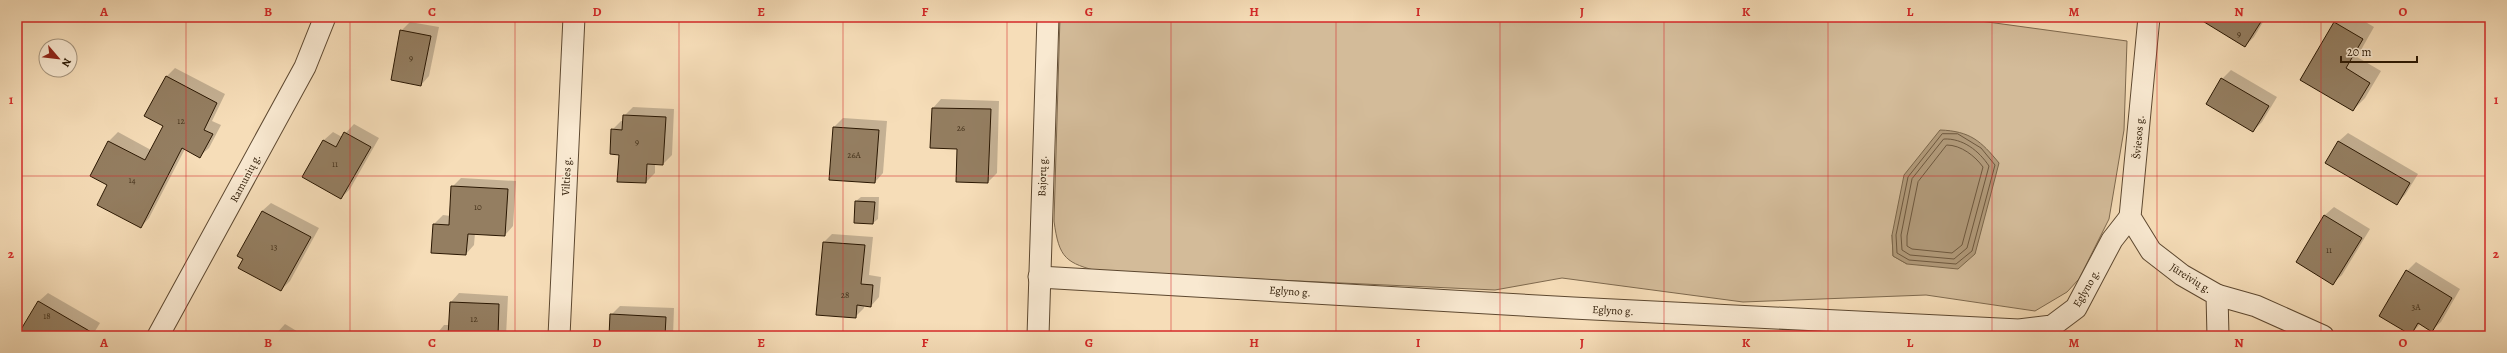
<svg xmlns="http://www.w3.org/2000/svg" width="2507" height="353" font-family="Alegreya,serif">
<style>
.green{fill:#d3bb99;stroke:#7e694e;fill-rule:evenodd}
.water{fill:#b19a7a;stroke:#7b664a}
.shadow{fill:#0003}
.lines{fill:none;stroke-linecap:round;stroke-linejoin:round}
.shore{stroke:#6e583e;stroke-width:1}
.building{fill:#947e61;stroke:#2a1702}
.minor-casing{stroke:#5d4830;stroke-width:23}
.minor{stroke:#f9e9d1;stroke-width:21}
.grid{fill:none;stroke:#d62828;stroke-width:1;stroke-opacity:0.55}
.labels{text-anchor:middle;stroke-width:3;stroke-linejoin:round;paint-order:stroke}
.number-label{font-size:9px;fill:#44311a}
.street-label{font-size:11px;fill:#2a1702;stroke:#f9e9d1}
.neatline{fill:none;stroke:#d62828;stroke-width:1.5}
.grid-label{font-size:13px;text-anchor:middle;font-weight:bold;fill:#d62828}
</style>
<rect width="100%" height="100%" fill="#f6ddb8"/>
<filter id="stains"><feTurbulence type="fractalNoise" baseFrequency=".005" numOctaves="4"/><feColorMatrix values="0 0 0 0 .2 0 0 0 0 .09 0 0 0 0 .02 0 0 0 .5 -.17"/></filter>
<radialGradient id="worn" r=".72"><stop offset=".6" stop-color="#630" stop-opacity="0"/><stop offset="1" stop-color="#630" stop-opacity=".3"/></radialGradient>
<path class="green" d="M1060 17H1951L2127 41 2124 130 2109 219 2079 279 2067 292 2035 311 1926 295 1743 302 1562 278 1495 290 1101 272C1066 263 1059 259 1054 221ZM1892 235 1907 264 1893 256Z"/>
<path class="water" d="M1940 130C1970 131 1981 141 1999 163L1975 254 1958 269 1907 264 1893 256 1892 235 1904 175Z"/>
<g class="shadow">
<polygon points="2207,17 2266,17 2254,37 2245,46"/>
<polygon points="2341,17 2357,17 2374,27 2357,57 2381,71 2365,98 2353,110 2302,80 2335,23"/>
<polygon points="410,22 439,27 429,76 421,85 401,31"/>
<polygon points="175,68 225,94 212,121 221,125 209,148 200,156 185,149 149,218 141,227 109,184 91,175 109,141 118,132 151,150 164,125 166,77"/>
<polygon points="2231,70 2277,97 2262,122 2253,131 2222,79"/>
<polygon points="941,99 999,101 997,173 988,182 958,148 931,147 933,108"/>
<polygon points="633,107 674,109 672,155 663,164 655,163 655,173 646,182 620,154 612,130 621,121 624,121 624,116"/>
<polygon points="843,118 887,121 883,173 875,182 834,127"/>
<polygon points="354,124 379,138 350,189 341,198 303,176 324,140 333,132 342,137"/>
<polygon points="2348,133 2418,174 2405,195 2396,204 2327,162 2339,141"/>
<polygon points="461,178 516,181 513,226 505,235 475,233 474,245 466,254 434,224 443,215 451,216 452,187"/>
<polygon points="861,197 879,197 878,219 873,223 856,201"/>
<polygon points="271,203 319,228 290,281 281,290 244,259 262,211"/>
<polygon points="2334,207 2370,229 2342,275 2333,283 2297,261 2325,215"/>
<polygon points="832,234 873,237 869,275 881,277 879,297 871,306 864,305 864,308 855,317 824,242"/>
<polygon points="2416,262 2460,289 2441,322 2432,330 2421,323 2411,334 2407,271"/>
<polygon points="48,293 100,323 92,336 19,336 39,301"/>
<polygon points="459,293 508,296 506,336 435,336 444,325 449,325 451,302"/>
<polygon points="620,306 674,308 673,336 610,336 611,315"/>
<polygon points="285,324 305,336 274,336"/>
<polygon points="1147,335 1184,336 1145,336"/>
</g>
<g class="lines">
<g class="shore">
<polygon points="1958,134 1981,148 1995,165 1972,251 1956,264 1909,260 1897,253 1896,235 1908,177 1942,134"/>
<path d="M1944 139C1963 138 1979 151 1989 166L1967 248 1954 259 1910 255 1902 250 1901 235 1912 179Z"/>
<path d="M1947 145C1961 145 1975 156 1983 167L1962 245 1952 253 1912 249 1907 246V236L1918 182Z"/>
</g>
</g>
<g class="building">
<polygon points="2196,17 2264,17 2245,47"/>
<polygon points="2334,22 2363,39 2346,68 2370,83 2353,111 2300,80"/>
<polygon points="400,30 431,36 421,86 391,80"/>
<polygon points="166,76 217,103 204,130 213,134 200,158 182,148 141,228 97,205 107,185 90,176 108,141 145,160 163,126 144,116"/>
<polygon points="2221,78 2269,106 2253,132 2206,104"/>
<polygon points="932,108 991,109 988,183 956,182 957,149 930,148"/>
<polygon points="623,115 666,117 663,165 647,164 646,183 617,182 619,155 610,154 611,129 622,130"/>
<polygon points="833,127 879,130 875,183 829,180"/>
<polygon points="344,132 371,147 341,199 302,177 323,140 336,147"/>
<polygon points="2338,141 2410,183 2397,205 2325,163"/>
<polygon points="451,186 508,189 505,236 468,234 466,255 431,253 433,224 449,225"/>
<polygon points="855,201 875,202 873,224 854,223"/>
<polygon points="262,211 311,237 281,291 238,268 243,259 237,256"/>
<polygon points="2324,215 2362,238 2333,285 2296,262"/>
<polygon points="823,242 865,245 861,284 873,285 871,307 857,305 856,318 816,315"/>
<polygon points="2406,270 2452,298 2432,332 2418,323 2411,335 2379,316"/>
<polygon points="38,301 98,336 17,336"/>
<polygon points="450,302 499,304 498,336 448,336"/>
<polygon points="610,314 666,317 665,336 609,336"/>
</g>
<g class="lines">
<g class="minor-casing">
<g id="minor">
<polyline points="2149,17 2130,217 2151,251 2182,275 2217,295 2218,336"/>
<polyline points="1039,277 1573,308 2019,330 2052,326 2076,308 2112,240 2130,217"/>
<polyline points="2217,295 2256,306 2323,336"/>
<polyline points="158,336 305,67 325,17"/>
<polyline points="559,336 574,17"/>
<polyline points="1038,336 1048,17"/>
</g>
</g>
<use href="#minor" class="minor"/>
</g>
<path class="grid" d="M186 17V336M350 17V336M515 17V336M679 17V336M843 17V336M1007 17V336M1171 17V336M1336 17V336M1500 17V336M1664 17V336M1828 17V336M1992 17V336M2157 17V336M2321 17V336M17 176H2490"/>
<g class="labels">
<g class="number-label">
<text x="2239" y="37">9</text>
<text x="411" y="61">9</text>
<text x="181" y="124">12</text>
<text x="961" y="131">26</text>
<text x="637" y="145">9</text>
<text x="854" y="158">26A</text>
<text x="335" y="167">11</text>
<text x="132" y="183">14</text>
<text x="478" y="210">10</text>
<text x="274" y="250">13</text>
<text x="2329" y="253">11</text>
<text x="845" y="298">28</text>
<text x="2416" y="310">3A</text>
<text x="47" y="319">18</text>
<text x="474" y="322">12</text>
</g>
<g class="street-label">
<text transform="translate(2138 137) rotate(-85)" y="4">Šviesos g.</text>
<text transform="translate(566 176) rotate(-87)" y="4">Vilties g.</text>
<text transform="translate(1042 176) rotate(-88)" y="4">Bajorų g.</text>
<text transform="translate(245 178) rotate(-62)" y="4">Ramunių g.</text>
<text transform="translate(2191 278) rotate(32)" y="4">Jūreivių g.</text>
<text transform="translate(2086 288) rotate(-60)" y="4">Eglyno g.</text>
<text transform="translate(1290 291) rotate(4)" y="4">Eglyno g.</text>
<text transform="translate(1613 310) rotate(3)" y="4">Eglyno g.</text>
</g>
</g>
<rect width="2507" height="353" fill="none" stroke="#f6ddb8" stroke-width="44"/>
<g transform="translate(58 58) rotate(118)"><circle r="19" fill="#f9e9d1" stroke="#a6957e"/>
<path d="M0-3L7 15L0 10L-7 15Z" fill="#8f2418"/>
<text y="-6" font-size="11" font-weight="bold" text-anchor="middle" fill="#2a1702">N</text>
</g>
<path d="M2341 56v6h76v-6" fill="none" stroke="#2a1702" stroke-width="2"/>
<text x="2347" y="56" font-size="12" fill="#2a1702" stroke="#f9e9d1" stroke-width="3" paint-order="stroke">20 m</text>
<rect x="22" y="22" width="2463" height="309" class="neatline"/>
<g class="grid-label">
<text x="104" y="16">A</text>
<text x="268" y="16">B</text>
<text x="432" y="16">C</text>
<text x="597" y="16">D</text>
<text x="761" y="16">E</text>
<text x="925" y="16">F</text>
<text x="1089" y="16">G</text>
<text x="1254" y="16">H</text>
<text x="1418" y="16">I</text>
<text x="1582" y="16">J</text>
<text x="1746" y="16">K</text>
<text x="1910" y="16">L</text>
<text x="2074" y="16">M</text>
<text x="2239" y="16">N</text>
<text x="2403" y="16">O</text>
<text x="11" y="104">1</text>
<text x="2496" y="104">1</text>
<text x="11" y="258">2</text>
<text x="2496" y="258">2</text>
<text x="104" y="347">A</text>
<text x="268" y="347">B</text>
<text x="432" y="347">C</text>
<text x="597" y="347">D</text>
<text x="761" y="347">E</text>
<text x="925" y="347">F</text>
<text x="1089" y="347">G</text>
<text x="1254" y="347">H</text>
<text x="1418" y="347">I</text>
<text x="1582" y="347">J</text>
<text x="1746" y="347">K</text>
<text x="1910" y="347">L</text>
<text x="2074" y="347">M</text>
<text x="2239" y="347">N</text>
<text x="2403" y="347">O</text>
</g>
<rect width="100%" height="100%" filter="url(#stains)"/>
<rect width="100%" height="100%" fill="url(#worn)"/>
</svg>
